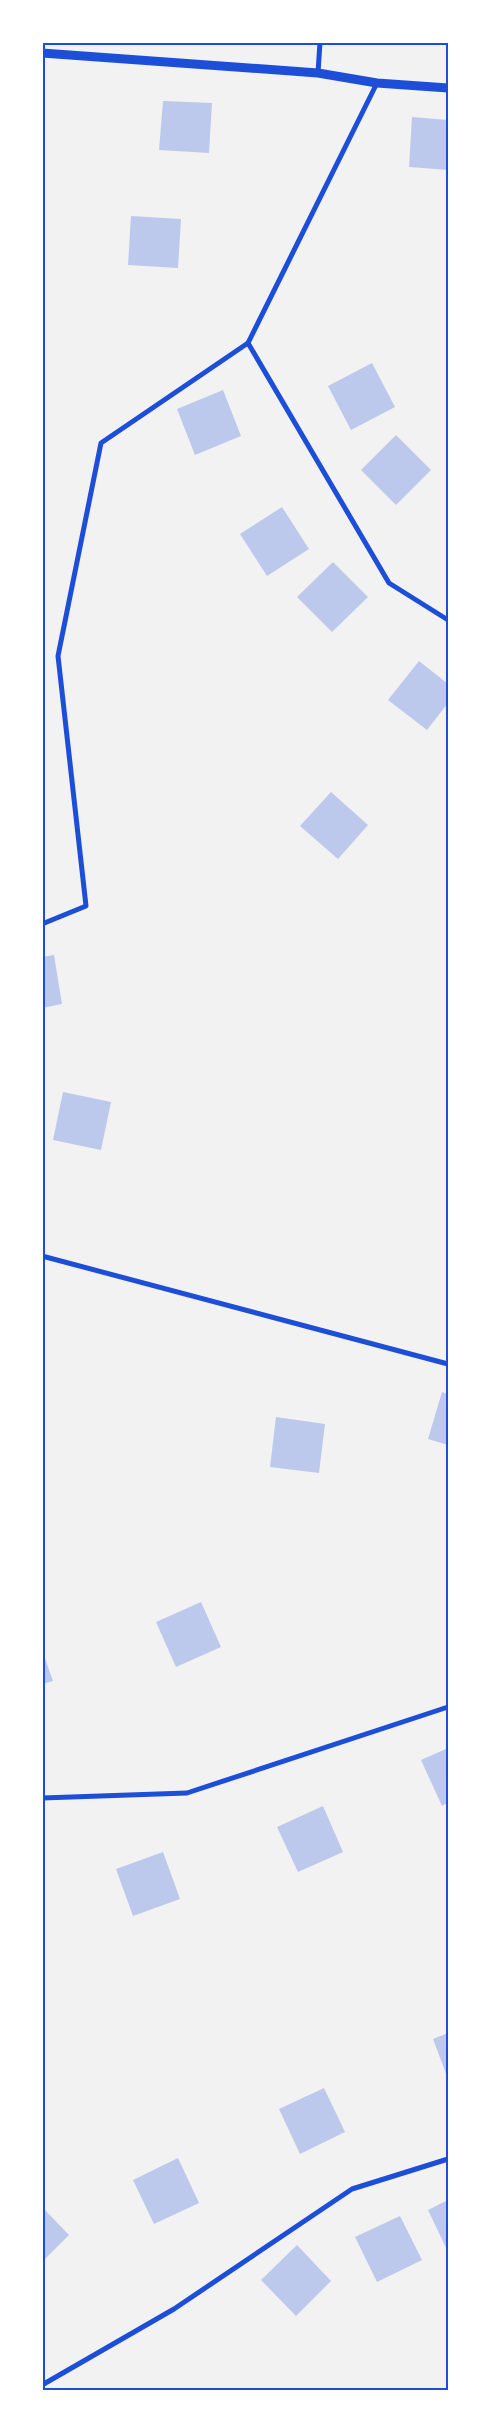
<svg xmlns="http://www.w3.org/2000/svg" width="491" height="2433" font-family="Commissioner,sans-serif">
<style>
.building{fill:#bdc9ec}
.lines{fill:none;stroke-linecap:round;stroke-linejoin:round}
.minor{stroke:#1d4ed8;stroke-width:5}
.tertiary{stroke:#1d4ed8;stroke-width:9}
.neatline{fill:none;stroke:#1d4ed8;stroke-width:2}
</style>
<rect width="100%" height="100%" fill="#f2f2f2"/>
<g class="building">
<polygon points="163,101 212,103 209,153 159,150"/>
<polygon points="412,117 448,120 448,170 409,167"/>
<polygon points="131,216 181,219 178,268 128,265"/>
<polygon points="372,363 395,407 351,430 328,386"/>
<polygon points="223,390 241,436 195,455 177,409"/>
<polygon points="396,435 431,470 396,505 361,470"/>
<polygon points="282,507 309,549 267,576 240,534"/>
<polygon points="333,562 368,597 332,632 297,597"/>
<polygon points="419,661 448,684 448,703 427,730 388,700"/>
<polygon points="331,792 368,825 338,859 300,826"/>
<polygon points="54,955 62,1004 42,1008 42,957"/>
<polygon points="63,1092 111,1102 101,1150 53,1140"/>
<polygon points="442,1392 448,1394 448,1445 428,1439"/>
<polygon points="276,1417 325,1424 319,1473 270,1467"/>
<polygon points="201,1602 221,1647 176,1667 156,1622"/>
<polygon points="42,1650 53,1681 42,1684"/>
<polygon points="448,1748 448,1802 442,1806 421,1760"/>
<polygon points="323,1806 343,1852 298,1872 277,1827"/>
<polygon points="163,1852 180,1899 133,1916 116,1869"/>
<polygon points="448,2033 448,2079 433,2039"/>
<polygon points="324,2088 345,2132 300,2154 279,2109"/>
<polygon points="178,2158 199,2203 154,2224 133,2180"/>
<polygon points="448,2200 448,2252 428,2210"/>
<polygon points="42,2207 69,2235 42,2262"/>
<polygon points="400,2216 422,2260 377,2282 355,2237"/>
<polygon points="297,2245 331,2281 296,2316 261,2280"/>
</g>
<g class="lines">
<g class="minor">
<polyline points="318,73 320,42"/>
<polyline points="377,83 248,343 389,583 448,620"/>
<polyline points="42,924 86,906 58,656 101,443 248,343"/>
<polyline points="42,1256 448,1364"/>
<polyline points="42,1798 187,1793 448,1707"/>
<polyline points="42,2385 174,2309 352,2189 448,2159"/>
</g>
<polyline class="tertiary" points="42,53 318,73 377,83 448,88"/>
</g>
<rect width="491" height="2433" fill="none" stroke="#ffffff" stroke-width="88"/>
<rect x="44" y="44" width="403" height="2345" class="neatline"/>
</svg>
